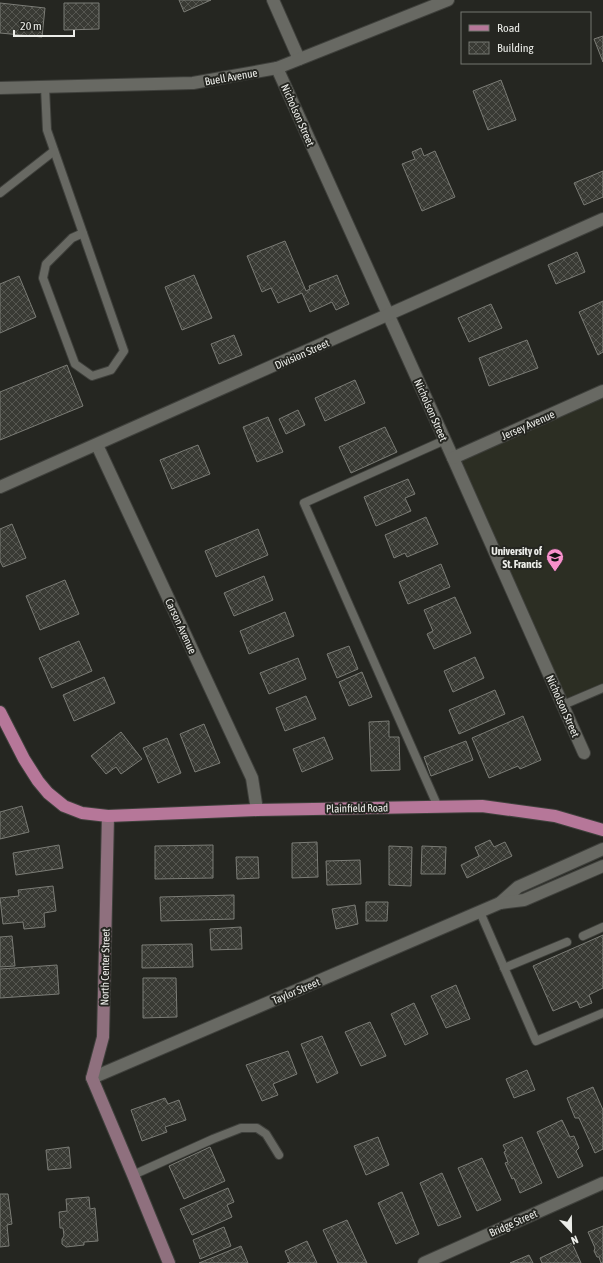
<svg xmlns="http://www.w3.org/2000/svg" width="603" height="1263" font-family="'Asap Condensed',sans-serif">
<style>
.built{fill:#2c2e23}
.building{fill:url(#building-cross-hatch);stroke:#7b7c76}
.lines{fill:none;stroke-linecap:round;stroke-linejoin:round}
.lane-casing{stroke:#3f403c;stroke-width:10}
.street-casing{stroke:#3f403c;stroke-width:14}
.secondary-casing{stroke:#3f403c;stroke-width:14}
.primary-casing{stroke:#3f403c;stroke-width:14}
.lane{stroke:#686963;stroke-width:8}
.street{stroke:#686963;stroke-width:12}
.secondary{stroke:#8f707e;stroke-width:12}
.primary{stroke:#b67799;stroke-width:12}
.labels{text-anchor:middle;stroke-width:4;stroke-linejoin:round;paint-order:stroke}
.street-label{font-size:11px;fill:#ecede9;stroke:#252621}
.poi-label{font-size:11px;font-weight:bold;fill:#ecede9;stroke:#252621;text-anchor:end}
</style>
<defs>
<pattern id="building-cross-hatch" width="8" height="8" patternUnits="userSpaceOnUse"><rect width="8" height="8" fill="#393a34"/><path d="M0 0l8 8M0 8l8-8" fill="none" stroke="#565751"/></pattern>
</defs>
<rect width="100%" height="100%" fill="#252621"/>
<polygon class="built" points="603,397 603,683 564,700 456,462"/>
<g class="building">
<polygon points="179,0 211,0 184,12"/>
<polygon points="0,3 45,8 42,37 0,33"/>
<polygon points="64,3 99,3 99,29 64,30"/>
<polygon points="603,36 603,62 594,39"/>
<polygon points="501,80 516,120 488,130 473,91"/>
<polygon points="421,148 424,156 435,151 455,197 422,211 402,164 415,159 412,152"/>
<polygon points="603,171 603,197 584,205 574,183"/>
<polygon points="285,241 306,291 310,289 309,286 337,275 349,304 336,310 332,302 310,312 302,293 278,303 271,288 262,292 247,256"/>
<polygon points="577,252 585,272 556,284 548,265"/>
<polygon points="194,275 212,318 182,330 165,287"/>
<polygon points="19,276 36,317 0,333 0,284"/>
<polygon points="603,301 603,352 598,355 579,312"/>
<polygon points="491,304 502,328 469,342 458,318"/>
<polygon points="234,335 242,355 219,364 211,344"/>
<polygon points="527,340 538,368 489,386 479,358"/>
<polygon points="67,365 83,406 0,440 0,392"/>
<polygon points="355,380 365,403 325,421 315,398"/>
<polygon points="298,410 305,425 286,434 279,419"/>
<polygon points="268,417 283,452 257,462 243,427"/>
<polygon points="385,427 397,452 351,473 339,447"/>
<polygon points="198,445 210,474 172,489 160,460"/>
<polygon points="408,479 415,494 405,498 411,511 376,526 364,497"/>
<polygon points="426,517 438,544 407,557 405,553 394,558 385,535"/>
<polygon points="12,524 26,558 3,567 0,561 0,529"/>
<polygon points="258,529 268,555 216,577 205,551"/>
<polygon points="441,564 450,587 408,604 399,582"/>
<polygon points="264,576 273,600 234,616 224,593"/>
<polygon points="65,580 79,614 40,630 26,596"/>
<polygon points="455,597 471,633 434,649 427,634 433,631 424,610"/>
<polygon points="285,612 294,636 249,654 240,631"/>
<polygon points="79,641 92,671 52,688 39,658"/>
<polygon points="349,646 358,669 337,678 327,654"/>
<polygon points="475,657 484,678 453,692 444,671"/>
<polygon points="298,658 306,679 269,694 260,673"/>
<polygon points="362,672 372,697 349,706 339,682"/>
<polygon points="104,677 115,703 74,721 63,695"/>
<polygon points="495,690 505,714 459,734 449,710"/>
<polygon points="306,696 316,719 285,731 276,708"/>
<polygon points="523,716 541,760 520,769 518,766 489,778 472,738"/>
<polygon points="389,721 389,737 399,737 400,770 371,771 369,722"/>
<polygon points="204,724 220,763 195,772 180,734"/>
<polygon points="121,732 142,759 121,774 116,767 106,774 91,756"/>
<polygon points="324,737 333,759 302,772 293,749"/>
<polygon points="167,738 181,773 158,783 143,748"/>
<polygon points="466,741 473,760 431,776 424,757"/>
<polygon points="22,806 29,832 0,839 0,812"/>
<polygon points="490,840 494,847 505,842 512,856 467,878 461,865 479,856 475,847"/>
<polygon points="317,842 318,877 292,878 292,843"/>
<polygon points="59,845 63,868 16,875 13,853"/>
<polygon points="213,845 213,878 155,879 155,846"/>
<polygon points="389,846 412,847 411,886 389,885"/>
<polygon points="422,846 446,847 445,874 421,874"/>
<polygon points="236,857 258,857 259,878 237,879"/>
<polygon points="360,860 361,884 327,885 326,861"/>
<polygon points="53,886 56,911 44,913 45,927 24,929 23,922 3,924 0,898 19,896 18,890"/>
<polygon points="234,895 234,919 161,921 160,897"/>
<polygon points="366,902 388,902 387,921 366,921"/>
<polygon points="355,905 358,924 336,929 332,909"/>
<polygon points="241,927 242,949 211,950 210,929"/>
<polygon points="603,935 603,988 589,995 592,1003 580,1008 577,1001 553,1011 533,966"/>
<polygon points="12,936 15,966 0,967 0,937"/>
<polygon points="192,944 193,967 142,968 142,945"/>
<polygon points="57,965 59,994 0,998 0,969"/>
<polygon points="143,978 176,978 177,1017 143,1018"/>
<polygon points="456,985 470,1019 446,1028 431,996"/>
<polygon points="414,1003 428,1034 405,1045 391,1014"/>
<polygon points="370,1022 386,1056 361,1066 345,1032"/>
<polygon points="322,1036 338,1073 317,1083 301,1044"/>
<polygon points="288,1051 297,1074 273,1084 278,1095 262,1101 246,1065"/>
<polygon points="527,1070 535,1090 514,1098 506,1079"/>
<polygon points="593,1087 603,1110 603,1149 595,1153 579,1118 575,1118 567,1098"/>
<polygon points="165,1098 168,1104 179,1100 186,1120 165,1127 167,1132 142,1141 131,1110"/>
<polygon points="562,1120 570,1137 574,1136 579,1148 576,1151 583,1166 558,1178 537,1132"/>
<polygon points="378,1137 389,1165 366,1175 354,1146"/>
<polygon points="522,1137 542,1183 520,1193 514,1178 512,1179 505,1163 508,1162 504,1152 506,1151 503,1145"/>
<polygon points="69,1147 71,1168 48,1170 46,1150"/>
<polygon points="210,1147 225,1181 184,1199 169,1166"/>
<polygon points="482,1158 501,1200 477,1211 458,1168"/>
<polygon points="442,1173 461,1217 438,1226 420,1183"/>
<polygon points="228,1188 234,1202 227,1205 232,1217 192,1235 180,1209"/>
<polygon points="402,1192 419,1234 396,1244 378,1203"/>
<polygon points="0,1194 8,1194 12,1224 7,1225 9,1246 0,1247"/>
<polygon points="89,1197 90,1209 95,1208 98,1241 84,1242 84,1245 66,1247 62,1244 62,1239 64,1236 63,1228 60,1228 59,1212 67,1211 66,1199"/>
<polygon points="347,1220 367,1263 338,1263 323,1230"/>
<polygon points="603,1226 603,1263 601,1263 599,1257 597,1257 594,1251 595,1248 588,1232"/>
<polygon points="224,1227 231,1246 200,1259 193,1240"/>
<polygon points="307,1241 317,1263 287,1263 290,1262 285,1251"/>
<polygon points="572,1243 581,1263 542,1263 540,1258"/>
<polygon points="241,1246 248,1263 199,1263"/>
<polygon points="529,1255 533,1263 510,1263"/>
</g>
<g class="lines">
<g class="lane-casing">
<g id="lane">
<polyline points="45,87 47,130 124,351 111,370 92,376 75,364 43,278 46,264 72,238 83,233"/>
<polyline points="0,193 54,151"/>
<polyline points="563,705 603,688"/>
<polyline points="438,807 304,503 445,440"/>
<polyline points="480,912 536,1041 603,1013"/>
<polyline points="583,936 603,927"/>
<polyline points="504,968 567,942"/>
<polyline points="133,1175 213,1139 241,1128 257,1128 266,1134 279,1155"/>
</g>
</g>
<g class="street-casing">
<g id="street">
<polyline points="273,0 299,59"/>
<polyline points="277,68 453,458 584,753"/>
<polyline points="0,88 193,83 277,68 448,0"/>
<polyline points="97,445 252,778 257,810"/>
<polyline points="453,458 603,391"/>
<polyline points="0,487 603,219"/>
<polyline points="500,903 518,887 603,849"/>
<polyline points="92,1078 500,903 524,900 603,866"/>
<polyline points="424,1263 603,1183"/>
</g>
</g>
<g class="secondary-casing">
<polyline id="secondary" points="108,816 103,1037 92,1078 133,1175 169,1263"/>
</g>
<g class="primary-casing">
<polyline id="primary" points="0,712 24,759 38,781 48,793 64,806 82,813 108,816 257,810 482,806 555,816 603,830"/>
</g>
<use href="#lane" class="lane"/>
<use href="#street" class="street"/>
<use href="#secondary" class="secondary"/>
<use href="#primary" class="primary"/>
</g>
<defs>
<g id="university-pin" transform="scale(0.9)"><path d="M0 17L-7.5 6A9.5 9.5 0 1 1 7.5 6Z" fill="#f890cb" stroke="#252621"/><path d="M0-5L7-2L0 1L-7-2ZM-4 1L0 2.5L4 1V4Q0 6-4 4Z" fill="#111"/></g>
</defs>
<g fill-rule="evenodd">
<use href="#university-pin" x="555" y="557"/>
</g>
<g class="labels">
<g class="street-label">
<text transform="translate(231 77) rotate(-10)" y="4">Buell Avenue</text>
<text transform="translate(298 115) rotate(66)" y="4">Nicholson Street</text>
<text transform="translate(302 354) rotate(-24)" y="4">Division Street</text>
<text transform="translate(431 410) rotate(66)" y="4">Nicholson Street</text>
<text transform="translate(528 425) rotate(-24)" y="4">Jersey Avenue</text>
<text transform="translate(181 626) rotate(65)" y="4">Carson Avenue</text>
<text transform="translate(563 706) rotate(66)" y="4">Nicholson Street</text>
<text transform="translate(357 808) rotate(-1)" y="4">Plainfield Road</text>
<text transform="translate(105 967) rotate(-89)" y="4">North Center Street</text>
<text transform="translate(296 991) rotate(-23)" y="4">Taylor Street</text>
<text transform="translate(513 1223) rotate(-24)" y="4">Bridge Street</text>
</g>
<g class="poi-label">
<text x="542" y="555">University of<tspan x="542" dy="13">St. Francis</tspan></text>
</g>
</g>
<rect x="461" y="12" width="130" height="52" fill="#252621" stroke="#757671"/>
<rect x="469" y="25" width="20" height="6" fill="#b67799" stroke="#757671"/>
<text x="497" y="32" font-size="12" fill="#ecede9">Road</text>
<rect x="469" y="42" width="20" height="12" fill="url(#building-cross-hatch)" stroke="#757671"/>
<text x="497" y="52" font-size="12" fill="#ecede9">Building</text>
<g transform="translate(571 1231) rotate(158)" stroke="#252621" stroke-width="3" paint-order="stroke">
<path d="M0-3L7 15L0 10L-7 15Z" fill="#ecede9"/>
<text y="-6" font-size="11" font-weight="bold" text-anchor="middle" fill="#ecede9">N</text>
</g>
<path d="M14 30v6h60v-6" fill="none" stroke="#ecede9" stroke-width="2"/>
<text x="20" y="30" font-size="12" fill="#ecede9" stroke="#252621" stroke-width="3" paint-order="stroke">20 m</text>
</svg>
